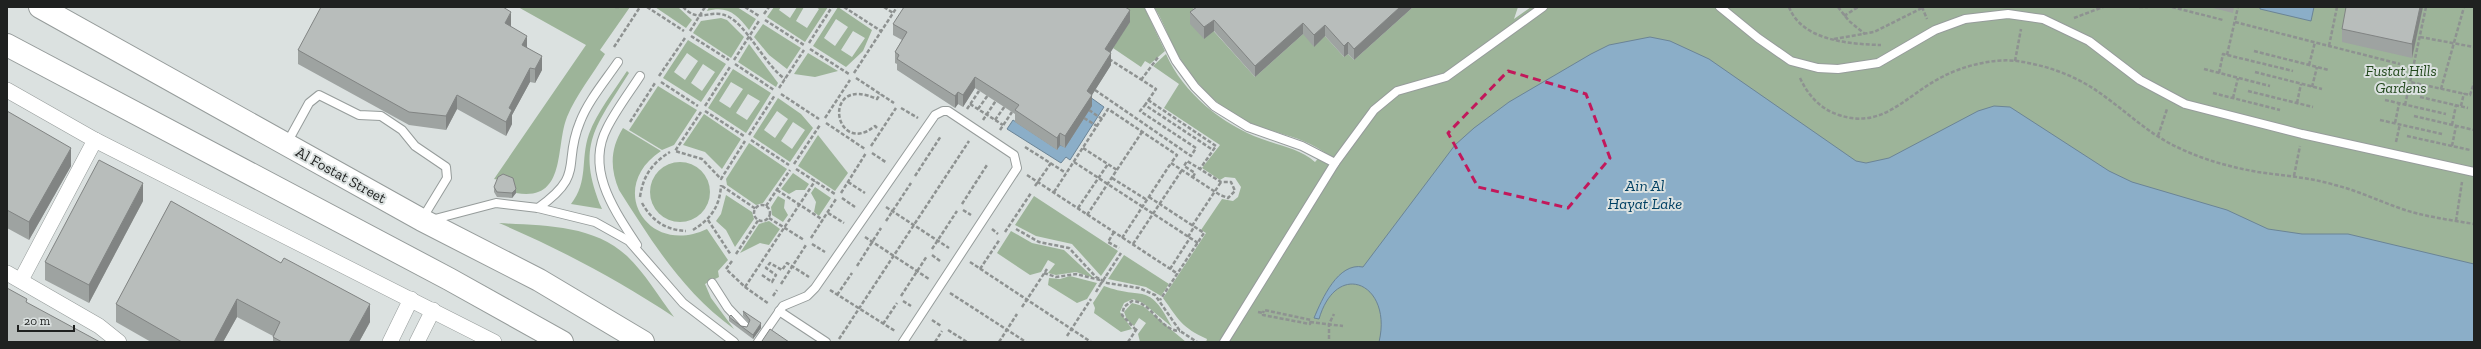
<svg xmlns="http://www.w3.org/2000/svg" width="2481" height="349" font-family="'Zilla Slab',serif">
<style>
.green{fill:#9db499;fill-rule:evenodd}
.water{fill:#8baec8;stroke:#6b8496}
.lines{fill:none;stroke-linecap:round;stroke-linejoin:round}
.lane-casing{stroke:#969c9b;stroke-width:10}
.street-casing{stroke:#969c9b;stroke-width:16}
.primary-casing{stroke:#969c9b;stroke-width:24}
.path{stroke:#8e9291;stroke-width:2.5;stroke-dasharray:4 2;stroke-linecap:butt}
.lane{stroke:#fff;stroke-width:8}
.street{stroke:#fff;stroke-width:15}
.primary{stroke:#fff;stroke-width:22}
.path-bridge{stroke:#8e9291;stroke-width:2.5;stroke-dasharray:4 2;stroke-linecap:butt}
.wall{fill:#9ea3a1}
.shaded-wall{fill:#818483}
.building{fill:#b8bdbb;stroke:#818483}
.marked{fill:none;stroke:#c2185b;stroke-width:3;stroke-dasharray:8 5;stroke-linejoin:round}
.labels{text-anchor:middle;stroke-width:4;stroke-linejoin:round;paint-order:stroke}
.park-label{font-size:15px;font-style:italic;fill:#22481c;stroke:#dbe1e0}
.street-label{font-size:15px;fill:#1f2120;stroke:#dbe1e0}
.water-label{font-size:16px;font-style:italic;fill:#004063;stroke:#dbe1e0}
</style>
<rect width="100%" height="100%" fill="#dbe1e0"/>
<g class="green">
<path d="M518 7H630L600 50 605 54C593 74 576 95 567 117 555 147 567 202 516 193L513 182 494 179 586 45Z"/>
<polygon points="655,7 678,7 692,20 686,28"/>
<path d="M709 7H737L756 19 749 30C737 14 727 5 707 11Z"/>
<polygon points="774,7 781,7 779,10 790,18 797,7 804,7 796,21 807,28 819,9 816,7 828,7 805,42 767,17"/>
<path d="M838 7 872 30 863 51 846 67 813 46ZM836 19 848 27 835 46 824 38ZM853 31 865 38 852 57 841 50Z"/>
<polygon points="1117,7 1144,7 1165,51 1150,64 1145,61 1141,67 1113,48 1129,22"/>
<path d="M1154 7H1192L1255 77 1303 34 1325 36 1344 57 1348 54 1354 60 1413 7H1518L1514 19 1531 7H2474V342H1206L1207 339C1181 327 1179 320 1163 298L1206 233 1201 230 1222 199 1233 201 1238 197 1241 187 1235 178 1225 177 1220 180 1202 168 1220 145 1164 108 1179 84 1153 66 1166 54C1183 93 1223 125 1262 139 1280 146 1300 149 1315 162L1324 152C1301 136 1275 134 1250 123 1216 108 1190 78 1173 46 1167 33 1162 19 1154 7Z"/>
<polygon points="721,18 727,20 744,37 731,58 693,33 701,21"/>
<polygon points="763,24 801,48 787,69 769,55 754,37"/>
<path d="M688 40 726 64 701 102 663 78ZM687 53 698 61 685 80 674 72ZM703 64 715 72 702 91 691 83Z"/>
<polygon points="749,44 778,83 776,87 738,62"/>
<polygon points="808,53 838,71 815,77 794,74"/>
<path d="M733 69 771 93 746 133 708 108ZM731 82 743 89 730 108 719 101ZM748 94 760 101 747 120 736 113Z"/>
<path d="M627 71 629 73C596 126 575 145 602 209L571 204C589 181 580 160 589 134 597 112 614 91 627 71Z"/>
<polygon points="658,86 697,110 674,145 662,150 629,130"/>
<path d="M778 98 801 114 813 128 790 162 753 137ZM777 111 788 119 775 138 764 130ZM793 122 805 130 792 149 781 141Z"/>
<polygon points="704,114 741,139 722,169 705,152 683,145"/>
<path d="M623 128 661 151C605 188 648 257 707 229L728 260 718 271 719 277 705 284 711 298 734 329C682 291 653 243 619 190 610 168 610 149 623 128Z"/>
<polygon points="818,135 848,173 835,191 798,166"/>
<polygon points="749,143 787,169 763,203 756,205 727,185 726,179"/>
<circle cx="680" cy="192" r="30"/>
<polygon points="793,173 809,184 805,190 796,190 789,194 781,189"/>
<polygon points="815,187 831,198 819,216 814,212 816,202 811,193"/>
<polygon points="726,195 752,212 754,219 735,247 726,230 716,221 721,214"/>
<polygon points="778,196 785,200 784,208 788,215 783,222 772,215 771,207"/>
<polygon points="1034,196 1118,251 1101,276 1072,244 1036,236 1015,225"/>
<polygon points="769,221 780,229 769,245 760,243 740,253 759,224"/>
<path d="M499 223C543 226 592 224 627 256 645 273 659 297 674 317 618 280 560 249 499 223Z"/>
<polygon points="1011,231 1032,243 1064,250 1094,278 1076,272 1056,275 1048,273 1055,264 1048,260 1041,272 1030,275 997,253"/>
<polygon points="1124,255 1169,284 1161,296 1146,287 1108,279"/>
<polygon points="1070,276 1097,283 1087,299 1077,303 1048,285 1049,278 1060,279"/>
<path d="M1104 286C1144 301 1148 280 1172 327L1143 303 1133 299 1124 303 1120 312 1132 329 1121 332 1094 313 1095 308 1093 303Z"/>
<polygon points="1132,303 1143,306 1186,342 1140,342 1138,334 1146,323 1139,318 1134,326 1127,320 1124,312"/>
</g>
<g class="water">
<polygon points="2260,7 2314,7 2311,21 2260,9"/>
<path d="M1650 37 1670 41 1709 59 1856 161 1866 163 1889 158 1978 111 1994 106 2010 107 2109 171 2132 182 2227 210 2268 229 2302 234H2348L2474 264V342H1379C1393 284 1337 258 1319 319L1314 318C1322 299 1338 262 1363 267L1455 145 1474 128 1509 102 1591 54 1609 45Z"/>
<polygon points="1090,97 1104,107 1070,160 1066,157 1061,163 1007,129 1013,120 1057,149 1060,145 1065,147 1091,106"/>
</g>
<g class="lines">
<g class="lane-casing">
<g id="lane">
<polyline points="1149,7 1176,61 1195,87 1214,106 1248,127 1302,146 1335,163"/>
<polyline points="1720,7 1758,38 1791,61 1818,68 1838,69 1878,63 1935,30 1965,19 2008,14 2043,19 2089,41 2140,80 2185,104 2302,134 2474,172"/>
<polyline points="287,143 309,103 319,95 359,115 381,116 402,130 415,146 446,167 447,178 422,219"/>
<path d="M538 208C586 174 562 165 580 122 588 101 605 81 618 62"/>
<polyline points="431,220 496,203 538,208 595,222 629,241 683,303 734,342"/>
<path d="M637 245C615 211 585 170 607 128 616 110 629 93 640 76"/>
<polyline points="712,283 728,308 745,326"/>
<polyline points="779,311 826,342"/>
<polyline points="758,342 783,306 807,296 815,288 935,115 943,111 948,111 1014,155 1017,168 903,342"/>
<polyline points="1224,342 1335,163 1374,110 1397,91 1446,77 1543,7"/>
</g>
</g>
<g class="street-casing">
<g id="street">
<polyline points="7,90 95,140 494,342"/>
<polyline points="7,273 99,326 119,342"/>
<polyline points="21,280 95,140"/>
<polyline points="390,342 411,299"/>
<polyline points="417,342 433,310"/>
</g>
</g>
<g class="primary-casing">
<g id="primary">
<polyline points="40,7 422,220 539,280 643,342"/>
<polyline points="7,45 449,279 562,342"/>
</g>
</g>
<g class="path">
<polyline points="615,7 619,7"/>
<polyline points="647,7 684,31"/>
<path d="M683 7C700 25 711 7 729 17 747 26 765 65 785 79"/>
<polyline points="745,7 759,16"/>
<polyline points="844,7 881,31"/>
<polyline points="884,7 893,13"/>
<path d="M1789 7C1802 41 1850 44 1881 45"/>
<polyline points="1838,7 1849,21 1865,34"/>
<polyline points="1922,7 1927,19"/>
<polyline points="2139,7 2148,7"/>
<polyline points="2172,7 2223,20"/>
<polyline points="2426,7 2410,82 2470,95 2474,83"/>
<polyline points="764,14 769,7"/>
<polyline points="1844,16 1858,7"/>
<polyline points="2074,18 2103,7"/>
<polyline points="765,20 804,45"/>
<polyline points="2235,22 2400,64"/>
<polyline points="690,31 705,7"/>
<polyline points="691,36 729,60"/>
<polyline points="2420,37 2474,47"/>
<polyline points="1834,39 1874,32 1924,7"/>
<polyline points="809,43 832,7"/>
<polyline points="2329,46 2337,7"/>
<polyline points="614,47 640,7"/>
<polyline points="810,49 849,74"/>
<polyline points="2254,51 2329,70"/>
<polyline points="2227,55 2238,7"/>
<polyline points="1109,59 1156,89 1145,105"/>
<polyline points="734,60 759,21"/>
<polyline points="2015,61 2021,29"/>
<polyline points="735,64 774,90"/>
<polyline points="2309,65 2315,42"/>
<polyline points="2204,69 2270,86"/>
<polyline points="2255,72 2322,89"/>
<polyline points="854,73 897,7"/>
<polyline points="2219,73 2223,54 2293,71"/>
<polyline points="659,76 685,38"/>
<polyline points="856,78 894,103"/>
<path d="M1800 78C1808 95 1820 109 1839 115 1883 130 1906 95 1942 77 1963 66 1993 58 2017 61 2045 65 2074 75 2097 91 2125 110 2148 134 2179 148 2204 160 2230 167 2258 172 2283 176 2309 177 2335 185 2359 191 2381 202 2405 210 2427 217 2451 220 2474 224"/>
<polyline points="1141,80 1159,56"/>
<polyline points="661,82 698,106"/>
<polyline points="2312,87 2317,67"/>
<polyline points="779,88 804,50"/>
<polyline points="2441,89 2464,7"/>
<polyline points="1095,90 1191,156 1196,148 1140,111 1145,105 1213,150"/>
<polyline points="2248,91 2313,107"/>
<polyline points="2213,93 2280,110"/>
<polyline points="781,94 819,119"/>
<polyline points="2420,97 2468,108"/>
<polyline points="2233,98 2238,78"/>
<polyline points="1148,100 1216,146 1200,169"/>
<polyline points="2385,100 2446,114"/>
<polyline points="2297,103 2301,84"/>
<polyline points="970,104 1003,125"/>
<polyline points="2405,105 2410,82"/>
<polyline points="705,106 730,67"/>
<polyline points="2461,106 2464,93"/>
<polyline points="901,108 918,118"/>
<polyline points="967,109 979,91"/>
<polyline points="978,109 988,95"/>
<polyline points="1089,110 1102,119"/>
<polyline points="705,111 744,136"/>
<polyline points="701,112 675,151 702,159 721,179 745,141"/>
<polyline points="2414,116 2474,130"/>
<polyline points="825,118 850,80"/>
<polyline points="1084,118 1097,126"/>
<polyline points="983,120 997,99"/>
<polyline points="995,120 1005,106"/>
<polyline points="2380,120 2442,134"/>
<polyline points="630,122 655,83"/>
<polyline points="826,123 865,149"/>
<polyline points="2395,123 2399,104"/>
<polyline points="2452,125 2456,105"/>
<path d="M877 128 875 126C834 159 820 73 877 99L880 94"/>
<polyline points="1000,130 1012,112"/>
<polyline points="749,135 775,95"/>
<polyline points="2158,136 2167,109"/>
<polyline points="2407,136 2470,150"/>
<polyline points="751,140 789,165"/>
<polyline points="2396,142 2400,124"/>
<polyline points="871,146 896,108"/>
<polyline points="2452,146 2456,126"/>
<polyline points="1025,147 1066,173"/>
<polyline points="1083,148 1117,170"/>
<polyline points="872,153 887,163"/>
<polyline points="1074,162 1198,243"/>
<polyline points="794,164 820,125"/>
<polyline points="796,169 835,194"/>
<polyline points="1027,175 1178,274"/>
<polyline points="915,176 941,136"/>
<polyline points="2294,176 2300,146"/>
<polyline points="1112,178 1147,200"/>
<polyline points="848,182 865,193"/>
<polyline points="722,186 756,209"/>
<polyline points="1035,186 1051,163"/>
<polyline points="777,190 823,220"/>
<polyline points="1054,192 1108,109 1177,155 1171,163 1220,195 1228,198 1235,191 1231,182 1221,182 1187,161 1184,166 1195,173 1193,177"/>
<polyline points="841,193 866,153"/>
<path d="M640 197C643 176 652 163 670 152"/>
<polyline points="1149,197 1204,233 1160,300"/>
<polyline points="842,198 855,207"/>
<path d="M642 203C652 221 666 230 686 231"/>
<polyline points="962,204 987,165"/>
<circle cx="762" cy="213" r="8"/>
<polyline points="766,206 790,170"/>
<polyline points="886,207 949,248"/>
<polyline points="1078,208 1108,164"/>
<polyline points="963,210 971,215"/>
<polyline points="828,213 844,223"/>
<polyline points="1087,215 1142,132"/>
<polyline points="769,218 804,240"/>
<polyline points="708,220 731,255"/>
<polyline points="886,221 911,183"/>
<polyline points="2456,221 2462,182"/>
<polyline points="1192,226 1221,182"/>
<polyline points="992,229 998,234"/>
<polyline points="1016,229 1039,242 1069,248 1096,277 1107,283 1139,288 1155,295 1180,331 1197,342"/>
<path d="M693 230C711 219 720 206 721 185"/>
<polyline points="1005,232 1031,193"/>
<polyline points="1114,232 1108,242 1119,248"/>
<polyline points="865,237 929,279"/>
<polyline points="1188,237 1194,227"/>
<polyline points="811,238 836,199"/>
<polyline points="1122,238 1171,163"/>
<polyline points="812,244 825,252"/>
<polyline points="1133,244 1182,170"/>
<polyline points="932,249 957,211"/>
<polyline points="736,254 759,219"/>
<polyline points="932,255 940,261"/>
<polyline points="732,261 726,269 745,287 769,304"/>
<polyline points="970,262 1091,342"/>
<polyline points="857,266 881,228"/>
<polyline points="980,269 1000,239"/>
<polyline points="1170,269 1190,238"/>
<polyline points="1044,273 1056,277 1076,274 1100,280"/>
<polyline points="762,275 772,282 776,275 766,268 770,263 782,270 787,263 809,277"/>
<polyline points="1106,276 1121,253"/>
<polyline points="781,284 806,245"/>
<polyline points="745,287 815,181"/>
<polyline points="830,290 895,331"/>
<polyline points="1096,292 1100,285"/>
<polyline points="950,293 1026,342"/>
<polyline points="837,295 852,273"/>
<polyline points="773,296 777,290"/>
<polyline points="901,296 927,256"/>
<polyline points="903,301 911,306"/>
<polyline points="1022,307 1047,269"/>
<polyline points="1258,312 1263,313 1263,315 1310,324 1311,320 1264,310 1263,313"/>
<polyline points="932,320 941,326"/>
<polyline points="1310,322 1343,326"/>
<polyline points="883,324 897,303"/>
<polyline points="948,330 967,342"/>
<path d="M1136 330 1122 315 1124 307 1132 301C1151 301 1160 331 1180 331"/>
<polyline points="1067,336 1091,299"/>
<polyline points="839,339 969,141"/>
<polyline points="1329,339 1329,324 1334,314"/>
<polyline points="935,342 942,331"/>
<polyline points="999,342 1017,314"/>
<polyline points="1128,342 1138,327"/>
</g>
<use href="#lane" class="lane"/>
<use href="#street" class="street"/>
<use href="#primary" class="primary"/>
<polyline class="path-bridge" points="1100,285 1106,276"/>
</g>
<g class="wall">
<polygon points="1127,7 1130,22 1110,52 1111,65 1092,95 1092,106 1065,148 1060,145 1057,150 1015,122 1015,114 975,88 963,107 958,104 955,108 897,70 897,64 895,63 895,52 902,40 893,35 893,24"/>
<polygon points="1192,7 1413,7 1354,60 1348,54 1344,57 1325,36 1314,47 1303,34 1255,77 1214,31 1204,39 1190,24 1190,12 1194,9"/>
<polygon points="2209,7 2234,7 2233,13"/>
<polygon points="2423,7 2412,58 2342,42 2342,29"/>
<polygon points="511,26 511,27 527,47 542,70 535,83 530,82 512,115 512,124 506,136 457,109 446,130 409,125 298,64 298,50"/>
<polygon points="7,111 71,166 29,240 7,228"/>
<polygon points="494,187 516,193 512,198 497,197 494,192"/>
<polygon points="143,201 89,303 45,280 45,262"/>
<polygon points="171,201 370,322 359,342 273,342 273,336 237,317 223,342 151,342 116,322 116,304"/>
<polygon points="743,311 761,328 753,339 729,321 729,317 741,326 747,327 749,323 743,316"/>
</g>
<g class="shaded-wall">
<polygon points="1400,7 1413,7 1354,60 1354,49"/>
<polygon points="2420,7 2423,7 2412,58 2412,44"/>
<polygon points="1130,10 1130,22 1105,61 1105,49"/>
<polygon points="511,12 511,26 505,37 505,23"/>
<polygon points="1214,20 1214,31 1204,39 1204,27"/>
<polygon points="1303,23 1303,34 1255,77 1255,66"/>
<polygon points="1325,25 1325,36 1314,47 1314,35"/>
<polygon points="527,36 527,49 522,45"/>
<polygon points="1348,42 1348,54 1344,57 1344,46"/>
<polygon points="1111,53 1111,65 1092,95 1092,106 1065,148 1065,136 1087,91"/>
<polygon points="542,56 542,70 535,83 535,69"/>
<polygon points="530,68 530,82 512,115 512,124 506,136 506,122 509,108"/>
<polygon points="975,77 975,88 963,107 963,95"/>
<polygon points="958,92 958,104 955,108 955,96"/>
<polygon points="457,95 457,109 446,130 446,116"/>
<polygon points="1060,133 1060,145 1057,150 1057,138"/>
<polygon points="71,148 71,166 29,240 29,222"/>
<polygon points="143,183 143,201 89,303 89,285"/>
<polygon points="516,189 516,193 512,198 512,193"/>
<polygon points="237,299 237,317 223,342 214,342"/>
<polygon points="370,304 370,322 359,342 349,342"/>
<polygon points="761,323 761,328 753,339 753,335"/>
</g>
<g class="building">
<polygon points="321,7 503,7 511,12 505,23 527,36 522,45 542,56 535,69 530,68 509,108 512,110 506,122 457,95 446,116 409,112 298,50"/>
<polygon points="904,7 1125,7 1130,10 1105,49 1111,53 1087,91 1092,95 1065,136 1060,133 1057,138 1015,110 1019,105 975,77 963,95 958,92 955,96 897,59 899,55 895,52 907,32 893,24"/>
<polygon points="1197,7 1400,7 1354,49 1348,42 1344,46 1325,25 1314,35 1303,23 1255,66 1214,20 1204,27 1190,12"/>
<polygon points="2346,7 2420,7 2412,44 2342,29"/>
<polygon points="7,111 71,148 29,222 7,210"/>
<polygon points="99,160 143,183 89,285 45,262"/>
<polygon points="503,174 513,178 516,189 512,193 497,192 494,187 498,177"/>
<polygon points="171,201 281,263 284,258 370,304 349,342 282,342 273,337 280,322 237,299 214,342 182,342 116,304"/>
<polygon points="7,288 27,299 26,302 100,342 7,342"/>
<polygon points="743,311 761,323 753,335 729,317 731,315 741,326 747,327 750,320"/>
<polygon points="770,329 789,342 764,342 762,341"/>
</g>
<path class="marked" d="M1508 71 1586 94 1610 158 1568 208 1478 187 1448 133Z"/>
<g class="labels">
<g class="park-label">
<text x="2401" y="76">Fustat Hills<tspan x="2401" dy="17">Gardens</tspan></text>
</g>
<g class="street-label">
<text transform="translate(341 175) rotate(29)" y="5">Al Fostat Street</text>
</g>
<g class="water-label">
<text x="1645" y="191">Ain Al<tspan x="1645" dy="18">Hayat Lake</tspan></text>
</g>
</g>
<rect width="2481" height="349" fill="none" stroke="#1f2120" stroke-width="16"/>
<path d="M18 325v6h56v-6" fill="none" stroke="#1f2120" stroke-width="2"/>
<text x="24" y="325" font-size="12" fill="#1f2120" stroke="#dbe1e0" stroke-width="3" paint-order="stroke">20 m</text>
</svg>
